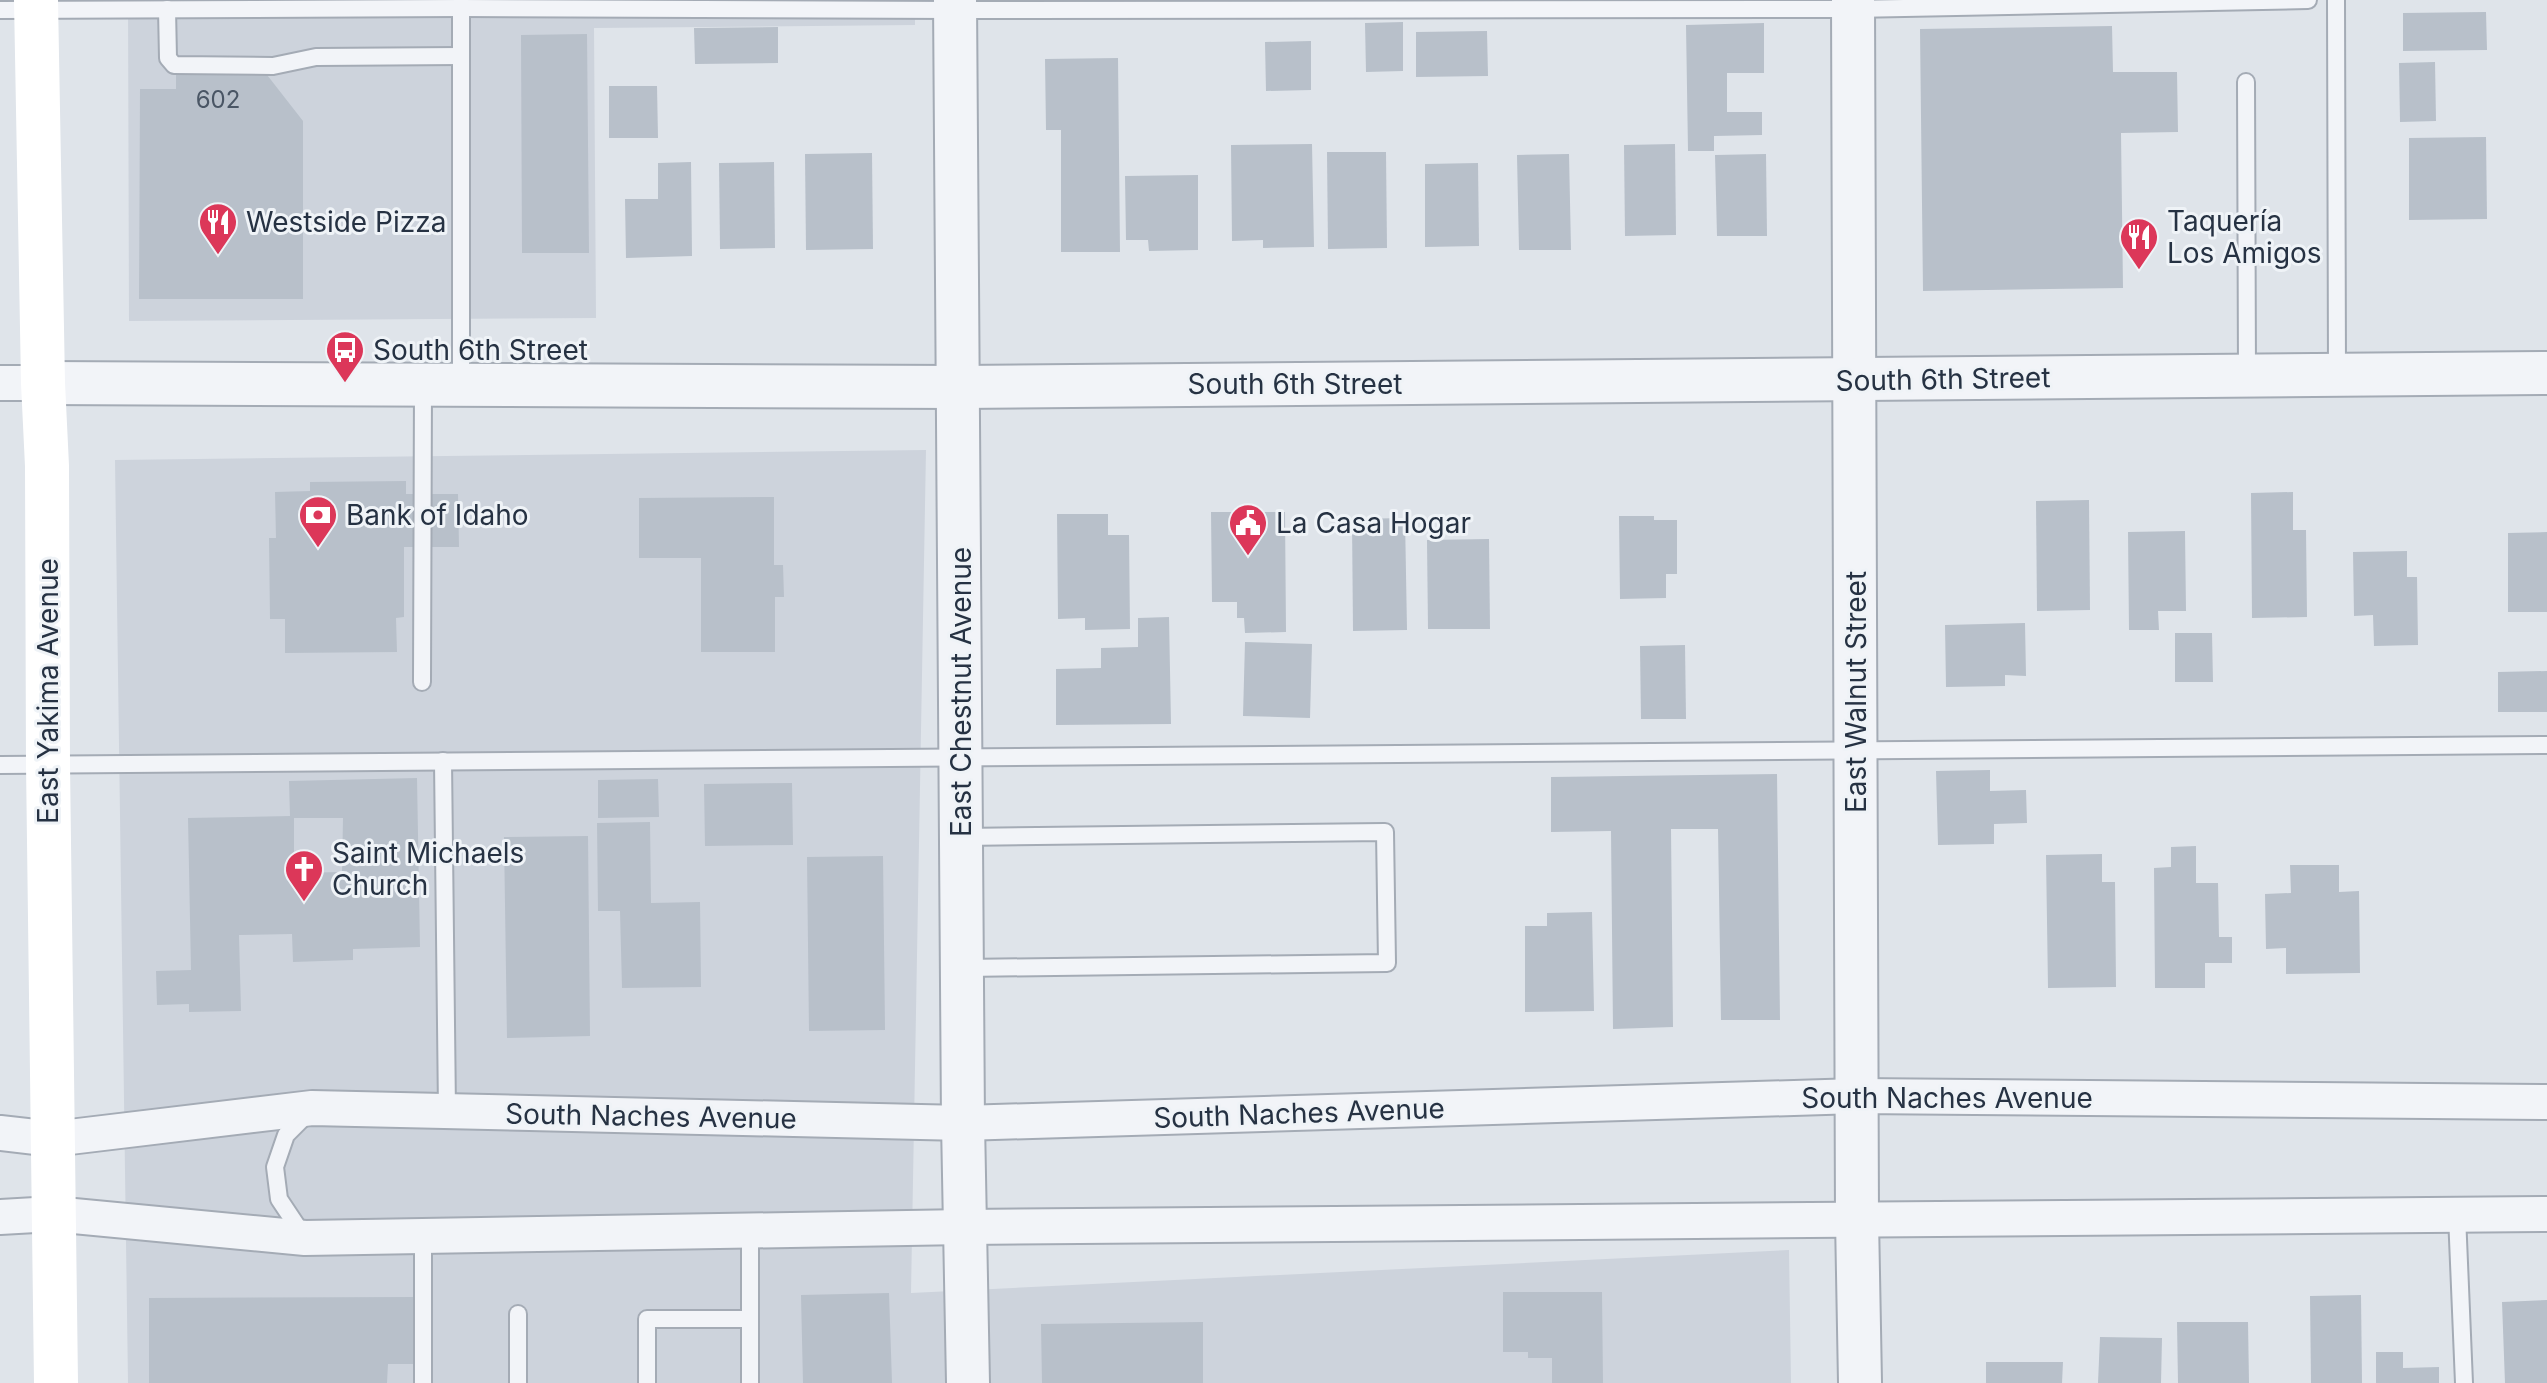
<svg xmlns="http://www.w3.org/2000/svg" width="2547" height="1383" font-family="Inter,sans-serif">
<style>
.built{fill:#cdd3dc}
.building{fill:#b8c0ca;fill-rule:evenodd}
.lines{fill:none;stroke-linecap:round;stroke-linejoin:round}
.service-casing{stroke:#a4abb5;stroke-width:20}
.minor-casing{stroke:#a4abb5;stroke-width:38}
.tertiary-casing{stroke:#a4abb5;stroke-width:46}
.service{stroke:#f2f4f8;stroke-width:16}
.minor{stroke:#f2f4f8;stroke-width:34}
.tertiary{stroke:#f2f4f8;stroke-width:42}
.secondary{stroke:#fff;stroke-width:44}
.labels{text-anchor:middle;stroke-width:6;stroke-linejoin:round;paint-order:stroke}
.number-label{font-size:24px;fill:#4a5665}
.poi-label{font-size:28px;fill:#263243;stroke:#eff3f7;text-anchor:start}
.street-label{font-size:28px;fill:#263243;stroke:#eff3f7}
</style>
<rect width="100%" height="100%" fill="#dfe4ea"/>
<g class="built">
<polygon points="128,0 915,0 915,25 594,28 596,318 129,321"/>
<polygon points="926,450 911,1293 1789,1250 1791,1383 128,1383 115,460"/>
</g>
<g class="building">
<polygon points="2486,12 2487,50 2403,51 2403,13"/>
<polygon points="1403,22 1403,71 1366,72 1365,23"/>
<polygon points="1764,23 1764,73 1727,73 1727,112 1762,112 1762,135 1714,136 1714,151 1688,151 1686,25"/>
<polygon points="2112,26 2113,72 2177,72 2178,132 2121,133 2123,288 1923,291 1920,29"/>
<polygon points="778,27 778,63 695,64 694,28"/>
<polygon points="1487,31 1488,76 1416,77 1416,32"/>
<polygon points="587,34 589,253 522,253 521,35"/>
<polygon points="1311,41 1311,90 1266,91 1265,42"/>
<polygon points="1118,58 1120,252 1061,252 1061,130 1046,130 1045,59"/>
<polygon points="2435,62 2436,121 2400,122 2399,63"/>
<polygon points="176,71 264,71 303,121 303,299 139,299 140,89 176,89"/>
<polygon points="609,86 657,86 658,138 609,138"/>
<polygon points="2486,137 2487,219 2409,220 2409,138"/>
<polygon points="1312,144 1314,247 1263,248 1263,240 1232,241 1231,145"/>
<polygon points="1675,144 1676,235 1625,236 1624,145"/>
<polygon points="1327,152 1386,152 1387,248 1328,249"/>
<polygon points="872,153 873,249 806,250 805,154"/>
<polygon points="1569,154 1571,250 1519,250 1517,155"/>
<polygon points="1766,154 1767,236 1717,236 1715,155"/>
<polygon points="691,162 692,256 626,258 625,199 658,199 658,163"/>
<polygon points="774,162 775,248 720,249 719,163"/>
<polygon points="1478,163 1479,246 1425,247 1425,164"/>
<polygon points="1198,175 1198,250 1149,251 1148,240 1126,240 1125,176"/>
<polygon points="406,481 406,494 458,494 459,547 404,547 404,617 396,618 397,652 285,653 285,619 270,619 269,538 276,538 275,492 310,491 310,482"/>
<polygon points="2293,492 2293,530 2306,530 2307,617 2252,618 2251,493"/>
<polygon points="774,497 774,565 783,565 784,597 775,597 775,652 701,652 701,558 639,558 639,498"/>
<polygon points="2089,500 2090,610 2037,611 2036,501"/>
<polygon points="1211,512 1285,512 1286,632 1245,633 1244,618 1237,618 1237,602 1212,602"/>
<polygon points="1057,514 1108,514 1108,535 1129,535 1130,629 1085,630 1085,618 1058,619"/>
<polygon points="1619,516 1654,516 1654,520 1677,520 1677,574 1666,574 1666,598 1620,599"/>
<polygon points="1405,518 1407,630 1353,631 1352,519"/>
<polygon points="2185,531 2186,611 2158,611 2159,630 2129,630 2128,532"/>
<polygon points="2547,532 2547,612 2508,612 2508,533"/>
<polygon points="1489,539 1490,629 1428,629 1427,540"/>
<polygon points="2407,551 2407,577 2417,577 2418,645 2374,646 2373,615 2354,616 2353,552"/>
<polygon points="1169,617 1171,724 1056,725 1056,669 1101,668 1101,648 1138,647 1138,618"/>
<polygon points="2025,623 2026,676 2005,675 2005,686 1946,687 1945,625"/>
<polygon points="2175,633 2212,633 2213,682 2175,682"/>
<polygon points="1245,642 1312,644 1310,718 1243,716"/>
<polygon points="1685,645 1686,719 1641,719 1640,646"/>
<polygon points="2547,671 2547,712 2498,712 2498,672"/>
<polygon points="1990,770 1990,791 2026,790 2027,823 1994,824 1994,844 1938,845 1936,771"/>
<polygon points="1777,774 1780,1020 1721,1020 1718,829 1671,829 1673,1027 1613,1029 1611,831 1551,832 1551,777"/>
<path d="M417 778 420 947 353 949V960L293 962 292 934 239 935 241 1011 189 1012V1004L157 1005 156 971 191 970 188 818 290 816 289 781ZM294 818H343L342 872 294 873Z"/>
<polygon points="658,779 659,817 598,818 598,780"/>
<polygon points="792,783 793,845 705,846 704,784"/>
<polygon points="650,822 651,903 700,902 701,987 622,988 620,911 598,911 597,823"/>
<polygon points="588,836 590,1036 507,1038 504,837"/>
<polygon points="2196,846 2196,883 2218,883 2219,937 2232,937 2232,963 2205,963 2205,988 2155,988 2154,868 2171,867 2171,847"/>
<polygon points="2102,854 2102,882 2115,882 2116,987 2048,988 2046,855"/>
<polygon points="883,856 885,1030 809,1031 807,857"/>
<polygon points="2290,865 2339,865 2339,892 2359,891 2360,973 2286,974 2286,948 2266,949 2265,894 2291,893"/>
<polygon points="1592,912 1594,1011 1525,1012 1525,926 1547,926 1547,913"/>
<polygon points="1503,1292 1602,1292 1603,1383 1552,1383 1552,1358 1528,1358 1528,1352 1503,1352"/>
<polygon points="889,1293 892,1383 803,1383 801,1295"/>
<polygon points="2361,1295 2362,1383 2311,1383 2310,1296"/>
<polygon points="416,1297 416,1364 388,1364 387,1383 149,1383 149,1298"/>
<polygon points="2547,1300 2547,1383 2505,1383 2502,1302"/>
<polygon points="1203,1322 1203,1383 1042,1383 1041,1324"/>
<polygon points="2177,1322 2248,1322 2249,1383 2178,1383"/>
<polygon points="2100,1337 2162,1338 2161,1383 2098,1383"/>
<polygon points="2376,1352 2403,1352 2403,1368 2439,1367 2439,1383 2376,1383"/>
<polygon points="1986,1362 2063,1362 2062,1383 1986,1383"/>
</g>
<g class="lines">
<g class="service-casing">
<g id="service">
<polyline points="2336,0 2337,373"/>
<polyline points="461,8 461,383"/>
<polyline points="167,9 168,58 174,65 273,66 316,57 461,56"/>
<polyline points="0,10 461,8 955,10 1853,9 2308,0"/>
<polyline points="2246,82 2247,374"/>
<polyline points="422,682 423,385"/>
<polyline points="443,761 447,1111"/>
<polyline points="0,765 2547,745"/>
<polyline points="962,837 1385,832 1387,963 964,968"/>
<polyline points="2457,1215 2464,1383"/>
<polyline points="750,1231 750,1383"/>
<polyline points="303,1235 279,1199 275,1167 286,1135 308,1113"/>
<polyline points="423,1236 423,1383"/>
<polyline points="518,1383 518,1314"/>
<polyline points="647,1383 647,1319 750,1319"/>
</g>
</g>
<g class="minor-casing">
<g id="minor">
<polyline points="0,383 43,383"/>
<polyline points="0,1133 53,1139 312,1108 963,1123 1857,1096 2547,1102"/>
<polyline points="0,1217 53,1214 305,1238 965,1227 2547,1214"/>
</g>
</g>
<g class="tertiary-casing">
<g id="tertiary">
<polyline points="955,0 963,1123 968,1383"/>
<polyline points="1853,0 1857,1219 1860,1383"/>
<polyline points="43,383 960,387 2547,373"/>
</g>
</g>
<use href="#service" class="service"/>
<use href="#minor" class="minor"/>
<use href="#tertiary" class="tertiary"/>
<polyline class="secondary" points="36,0 43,383 47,466 48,764 56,1383"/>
</g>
<defs>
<g id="restaurant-pin" transform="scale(2)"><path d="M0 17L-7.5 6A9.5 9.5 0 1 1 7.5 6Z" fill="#dc3759" stroke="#eff3f7"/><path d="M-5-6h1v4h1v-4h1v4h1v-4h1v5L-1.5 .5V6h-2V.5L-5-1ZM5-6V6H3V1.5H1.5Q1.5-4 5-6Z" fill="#fff"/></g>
<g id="bus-pin" transform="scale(2)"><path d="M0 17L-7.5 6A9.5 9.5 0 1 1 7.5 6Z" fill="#dc3759" stroke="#eff3f7"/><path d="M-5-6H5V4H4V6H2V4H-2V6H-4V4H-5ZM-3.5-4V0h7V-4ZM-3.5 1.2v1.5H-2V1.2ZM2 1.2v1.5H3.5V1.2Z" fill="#fff"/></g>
<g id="bank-pin" transform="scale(2)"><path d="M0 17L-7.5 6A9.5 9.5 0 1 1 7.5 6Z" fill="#dc3759" stroke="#eff3f7"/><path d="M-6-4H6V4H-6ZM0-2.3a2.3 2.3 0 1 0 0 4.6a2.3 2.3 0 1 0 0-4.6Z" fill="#fff"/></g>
<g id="civic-pin" transform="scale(2)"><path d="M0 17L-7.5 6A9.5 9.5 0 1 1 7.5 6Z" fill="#dc3759" stroke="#eff3f7"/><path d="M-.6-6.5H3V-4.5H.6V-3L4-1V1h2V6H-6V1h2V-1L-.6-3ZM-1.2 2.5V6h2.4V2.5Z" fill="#fff"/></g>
<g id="church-pin" transform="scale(2)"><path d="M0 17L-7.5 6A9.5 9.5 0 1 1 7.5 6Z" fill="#dc3759" stroke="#eff3f7"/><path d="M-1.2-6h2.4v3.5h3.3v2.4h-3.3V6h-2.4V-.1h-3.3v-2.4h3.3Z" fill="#fff"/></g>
</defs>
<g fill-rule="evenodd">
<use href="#restaurant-pin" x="218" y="222"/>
<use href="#restaurant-pin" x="2139" y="237"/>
<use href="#bus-pin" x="345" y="350"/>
<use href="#bank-pin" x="318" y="515"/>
<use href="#civic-pin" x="1248" y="523"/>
<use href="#church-pin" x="304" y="869"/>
</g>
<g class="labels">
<g class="number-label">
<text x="218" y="108">602</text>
</g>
<g class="poi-label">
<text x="2167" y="231">Taquería<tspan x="2167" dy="32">Los Amigos</tspan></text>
<text x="246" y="232">Westside Pizza</text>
<text x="373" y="360">South 6th Street</text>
<text x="346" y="525">Bank of Idaho</text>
<text x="1276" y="533">La Casa Hogar</text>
<text x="332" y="863">Saint Michaels<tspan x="332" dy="32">Church</tspan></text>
</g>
<g class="street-label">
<text transform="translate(1943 379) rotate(-1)" y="10">South 6th Street</text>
<text x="1295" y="394">South 6th Street</text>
<text transform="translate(48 691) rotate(-90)" y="10">East Yakima Avenue</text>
<text transform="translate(961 692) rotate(-90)" y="10">East Chestnut Avenue</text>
<text transform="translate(1856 692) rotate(-90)" y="10">East Walnut Street</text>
<text x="1947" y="1108">South Naches Avenue</text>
<text transform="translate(1299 1113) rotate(-2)" y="10">South Naches Avenue</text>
<text transform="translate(651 1116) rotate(1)" y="10">South Naches Avenue</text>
</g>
</g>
</svg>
